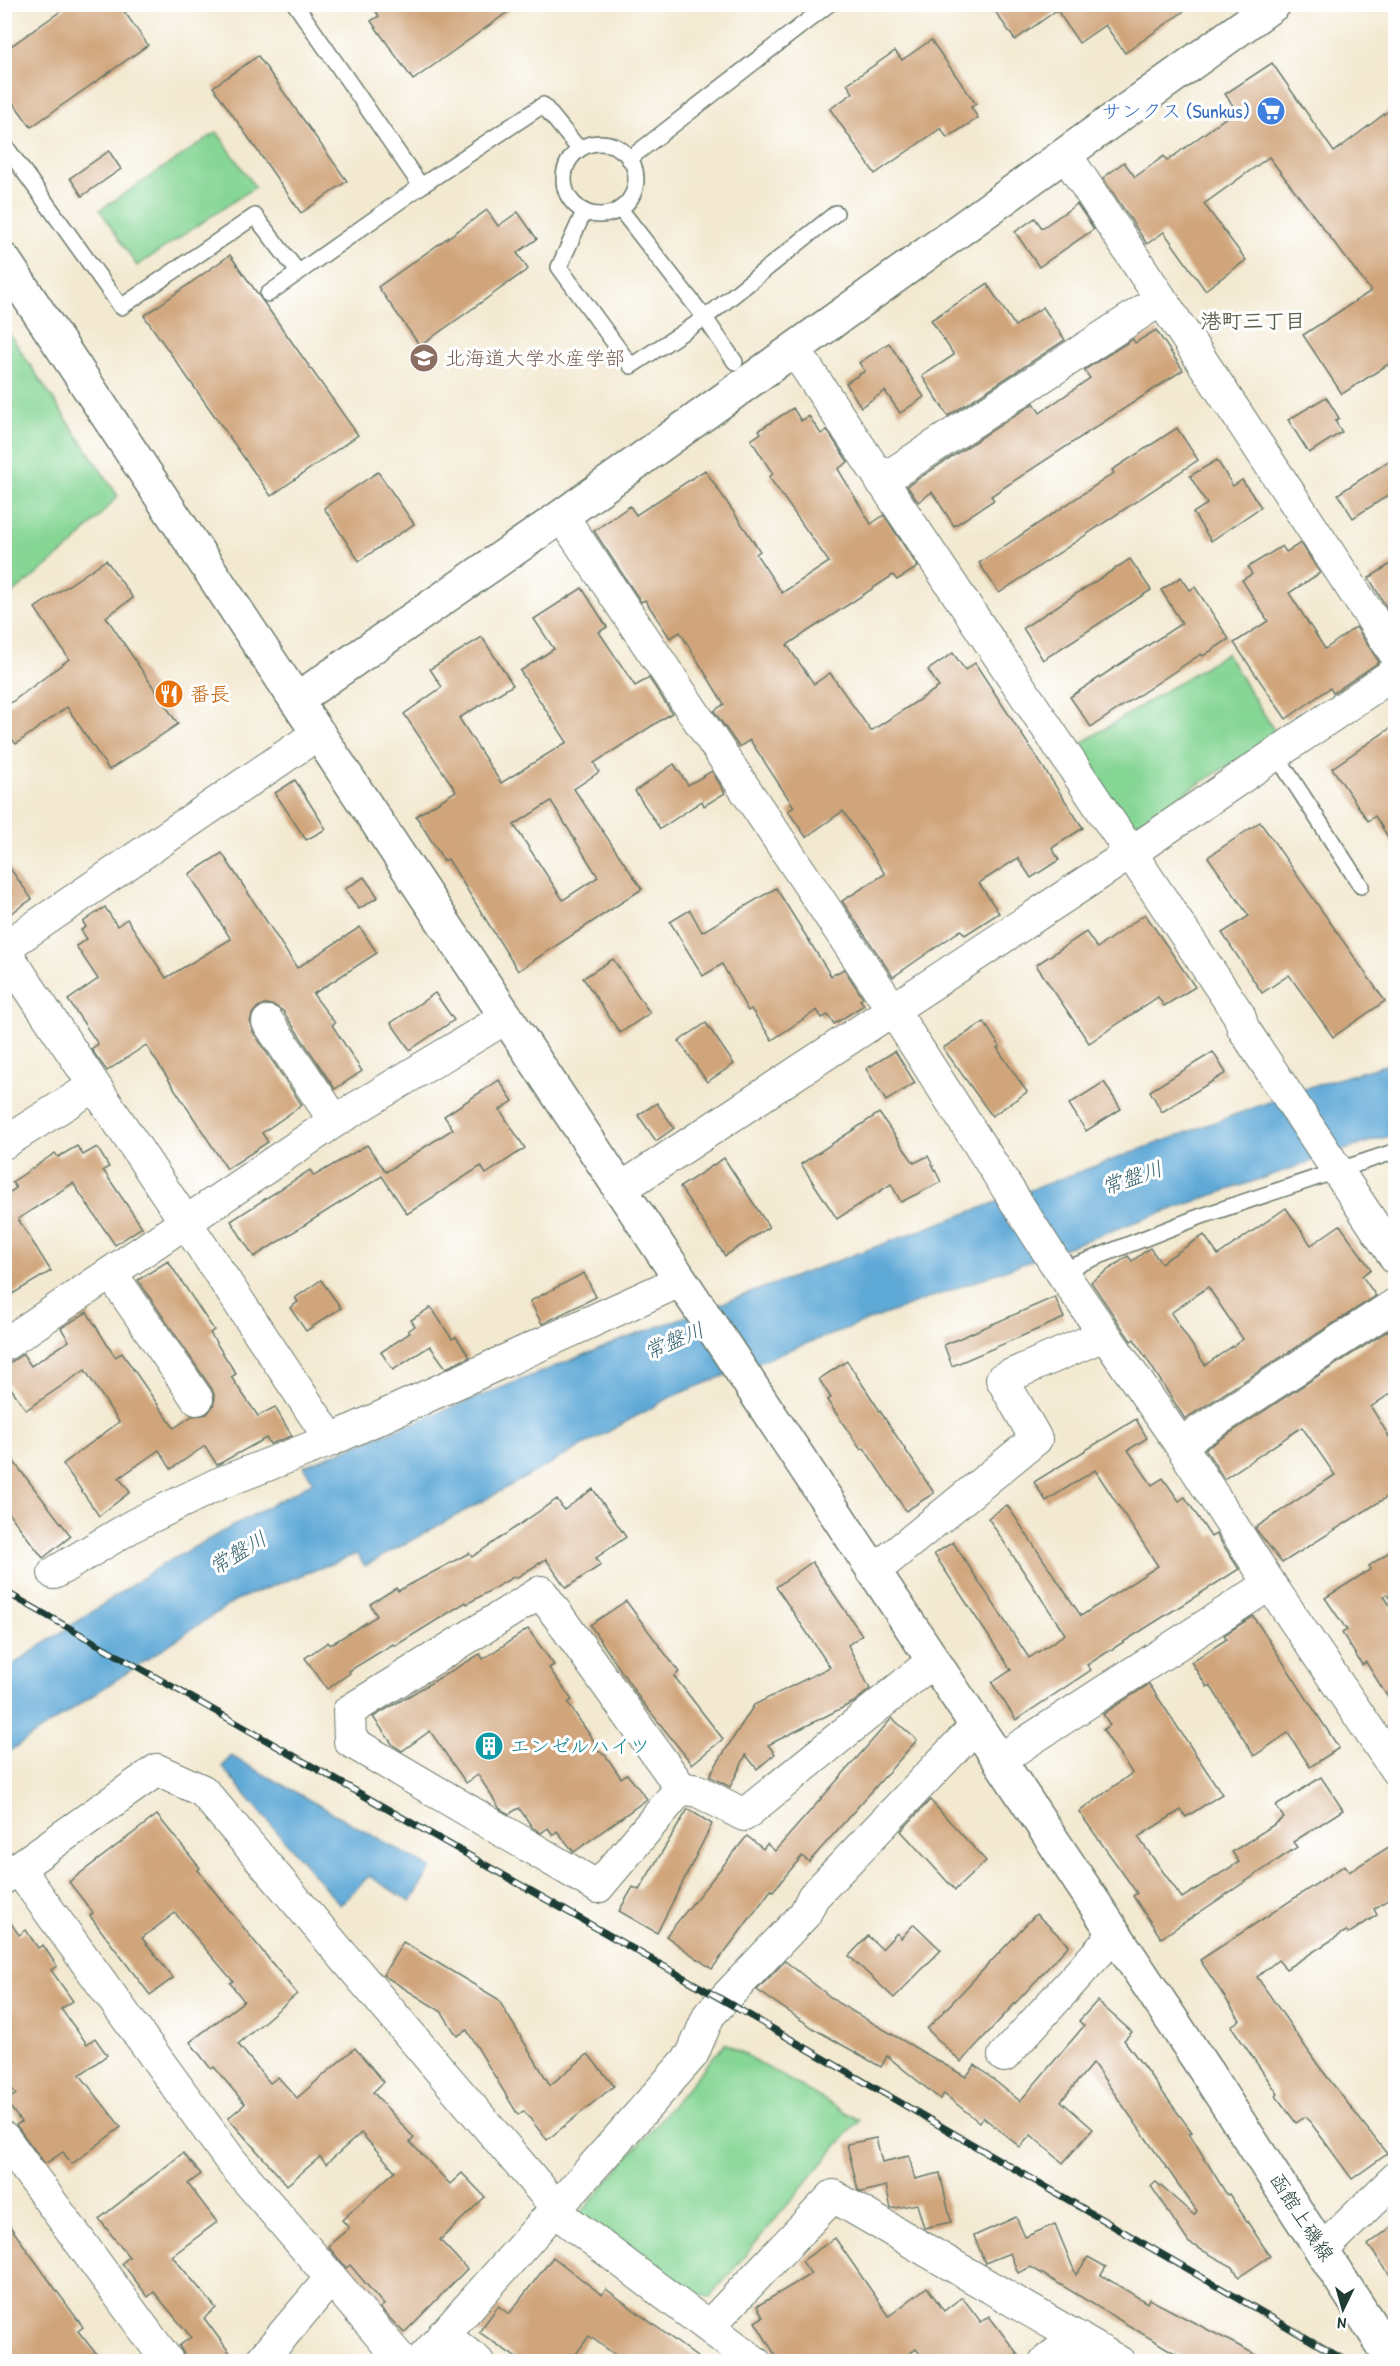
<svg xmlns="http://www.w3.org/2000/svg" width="1400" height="2366" font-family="'Patrick Hand','Klee One',sans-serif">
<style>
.green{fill:#86d695;stroke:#528a64;stroke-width:1.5}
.water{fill:#5fa9d7;stroke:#3f7386;stroke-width:1.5}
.building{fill:#d0a57b;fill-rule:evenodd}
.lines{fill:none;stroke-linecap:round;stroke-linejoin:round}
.lane-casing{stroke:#69796b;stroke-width:18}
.street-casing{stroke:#69796b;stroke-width:34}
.secondary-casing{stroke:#69796b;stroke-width:36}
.primary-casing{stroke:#69796b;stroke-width:36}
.lane{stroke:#fff;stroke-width:15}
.street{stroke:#fff;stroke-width:32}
.secondary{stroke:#fff;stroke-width:33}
.primary{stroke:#fff;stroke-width:33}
.rail-casing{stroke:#1f3d34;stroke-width:7}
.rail{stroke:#fff;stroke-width:4.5;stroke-dasharray:14;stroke-linecap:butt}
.labels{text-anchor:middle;stroke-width:6;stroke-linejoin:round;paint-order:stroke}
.shop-label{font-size:20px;fill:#366cbe;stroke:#fff;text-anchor:end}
.education-label{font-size:20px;fill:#785e54;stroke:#fff;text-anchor:start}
.food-label{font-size:20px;fill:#c56008;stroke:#fff;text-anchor:start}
.culture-label{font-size:20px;fill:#0d838f;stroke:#fff;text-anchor:start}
.street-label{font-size:20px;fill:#1f3d34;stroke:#fff}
.neighbourhood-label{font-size:21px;font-weight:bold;fill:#5d614d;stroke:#fff}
.water-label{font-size:21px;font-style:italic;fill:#35636d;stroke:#fff}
</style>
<rect width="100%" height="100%" fill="#fff"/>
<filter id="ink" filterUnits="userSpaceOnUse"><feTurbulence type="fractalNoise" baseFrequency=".0167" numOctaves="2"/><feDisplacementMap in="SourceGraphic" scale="12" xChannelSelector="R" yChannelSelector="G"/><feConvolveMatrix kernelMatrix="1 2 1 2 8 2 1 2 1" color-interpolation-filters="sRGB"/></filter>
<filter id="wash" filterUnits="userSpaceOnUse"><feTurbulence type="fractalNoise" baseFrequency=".008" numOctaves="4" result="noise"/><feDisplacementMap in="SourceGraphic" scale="24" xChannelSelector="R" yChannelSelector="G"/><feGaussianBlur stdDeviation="1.35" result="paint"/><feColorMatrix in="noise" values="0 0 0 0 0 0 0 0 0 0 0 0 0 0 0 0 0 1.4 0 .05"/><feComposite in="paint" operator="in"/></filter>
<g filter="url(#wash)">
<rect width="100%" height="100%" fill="#f3e9d1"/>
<g class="green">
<polygon points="217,132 255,187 137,266 100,210"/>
<polygon points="4,326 118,496 74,544 5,600"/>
<polygon points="1226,653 1277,735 1129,828 1077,746"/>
<polygon points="725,2043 859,2120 710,2297 688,2294 579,2215"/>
</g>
<g class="water">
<polygon points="1395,1062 1395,1135 1371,1141 1135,1222 781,1353 671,1397 365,1566 357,1554 236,1600 5,1754 5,1670 160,1566 313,1482 304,1466 619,1341 1310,1087"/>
<polygon points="231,1756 431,1868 411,1902 369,1876 340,1905 222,1767"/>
</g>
<g id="blocks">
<g class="building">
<polygon points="71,4 119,4 148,45 31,127 4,90 4,51"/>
<polygon points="371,4 519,4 413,80 371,21 379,16"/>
<polygon points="990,4 1194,4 1125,53 1105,25 1079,43 1057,10 1015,40"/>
<polygon points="931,40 976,104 971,107 978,118 947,138 941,128 875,174 830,109 853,93 847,84 895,51 902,60"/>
<polygon points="258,56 347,181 301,213 213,87"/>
<polygon points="1272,63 1334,152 1395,106 1395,360 1342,394 1303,335 1371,291 1269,157 1204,204 1246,260 1205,290 1164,232 1147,244 1103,178 1124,162 1135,177 1164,156 1167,161 1236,110 1225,94"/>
<polygon points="109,151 121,169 82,196 70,178"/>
<polygon points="1077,204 1094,229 1039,267 1015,232 1035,218 1042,228"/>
<polygon points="487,210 498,226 518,212 537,239 517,253 528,269 420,346 378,287"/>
<polygon points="230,255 358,435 271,496 144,316"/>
<polygon points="987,284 1015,326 1043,307 1065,340 948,416 922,376 954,355 931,320"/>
<polygon points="1156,330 1183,370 991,496 994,500 954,526 932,492 918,502 907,486 1034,403 1040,413 1090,378 1084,370 1133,339 1135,343"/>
<polygon points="889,343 924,397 900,413 885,391 861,407 846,383 865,371 859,363"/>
<polygon points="1326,397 1339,418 1335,421 1342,432 1309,453 1288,420"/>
<polygon points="793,408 801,421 809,416 821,434 827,430 848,462 838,469 871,524 884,515 918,567 897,580 893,575 787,645 814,684 830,673 871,731 939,687 928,670 953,653 965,670 975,663 1083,828 1052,848 1059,860 1031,878 1018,858 979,883 999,913 965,935 961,930 893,977 842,901 885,874 843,811 806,837 788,811 794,807 750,740 739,747 714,711 724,704 680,632 670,638 645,600 641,602 594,531 630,506 636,515 705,470 760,551 756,554 782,593 829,562 769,477 773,474 751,440 761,433 759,430"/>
<polygon points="1177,428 1198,460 999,593 979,563 1114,473 1112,470"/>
<polygon points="1395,457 1395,491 1353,518 1338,494"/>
<polygon points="1217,460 1233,486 1242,480 1261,507 1211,541 1193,513 1207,504 1190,476"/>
<polygon points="378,472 414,524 359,561 324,508"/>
<polygon points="1301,543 1320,573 1289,593 1325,649 1356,627 1379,662 1333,693 1330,688 1286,719 1234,643 1268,621 1242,580 1252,574 1248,567 1282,546 1286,552"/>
<polygon points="1130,559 1151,590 1043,660 1023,628"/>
<polygon points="106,560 133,598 106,617 178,724 109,770 67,707 16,744 4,729 4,708 69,659 35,608"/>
<polygon points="1395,561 1395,622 1369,578"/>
<polygon points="1181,577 1190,590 1195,587 1229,639 1203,656 1201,654 1091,727 1070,697 1182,623 1161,590"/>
<path d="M582 588 607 627 599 632 635 686 649 678 672 713 594 763 599 772 574 789 642 889 518 971 448 859 444 861 416 816 456 791 404 714 442 687 430 669 482 637 513 685 459 718 501 783 567 742 520 671 554 649 534 619ZM551 801 598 877 563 900 514 825Z"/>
<polygon points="1395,725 1395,848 1375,816 1368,821 1332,768"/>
<polygon points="674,764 688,785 712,771 725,793 704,806 702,801 660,829 635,791"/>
<polygon points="295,780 326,829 306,840 275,793"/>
<polygon points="1260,822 1385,1001 1333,1037 1289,975 1262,993 1222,933 1249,916 1208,857"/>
<polygon points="222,853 297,968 360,927 377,953 313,994 335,1023 332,1025 362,1071 335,1089 283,1011 275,1006 266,1004 258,1007 252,1014 250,1023 253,1032 302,1105 262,1133 268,1142 227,1169 146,1045 107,1071 91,1049 98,1044 68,1000 98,979 76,946 87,939 81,930 86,927 83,922 105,907 117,926 127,919 166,978 231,939 189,874"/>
<polygon points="4,860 32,899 4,918"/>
<polygon points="364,877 378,897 359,909 345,889"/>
<polygon points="776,888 831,976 844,969 863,998 860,1000 864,1005 834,1024 828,1015 822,1018 817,1010 772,1040 751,1009 748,1011 722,964 703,976 670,922 690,910 702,932"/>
<polygon points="1145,914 1195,987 1164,1006 1158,997 1089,1043 1036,965 1086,932 1097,948"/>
<polygon points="613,959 650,1013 620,1033 583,978"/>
<polygon points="435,993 454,1020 410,1050 391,1023"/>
<polygon points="984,1022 1000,1047 997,1048 1027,1092 992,1116 943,1048"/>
<polygon points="706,1023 734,1064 707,1082 679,1041"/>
<polygon points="895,1051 915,1083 886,1101 866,1069"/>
<polygon points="1213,1052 1226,1073 1162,1112 1150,1091"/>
<polygon points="499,1080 513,1101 500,1110 525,1148 486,1174 481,1166 407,1214 382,1176 254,1257 231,1221 310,1170 314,1176 367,1145 386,1172 453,1129 444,1116"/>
<polygon points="1104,1082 1121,1109 1086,1131 1069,1104"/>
<polygon points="657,1103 674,1128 656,1141 638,1115"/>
<polygon points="879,1113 914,1163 928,1156 941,1182 901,1202 891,1184 837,1219 801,1164"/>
<polygon points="77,1146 83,1155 97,1147 109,1167 103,1170 142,1227 115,1245 73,1183 18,1219 51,1271 4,1299 4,1196 16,1188 12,1182 21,1176 55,1153 58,1157"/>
<polygon points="724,1158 769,1227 725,1256 680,1187"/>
<path d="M1286 1208 1311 1245 1340 1225 1371 1269 1362 1276 1376 1296 1185 1419 1134 1339 1131 1341 1091 1282 1128 1256 1132 1261 1150 1248 1161 1263 1204 1235 1218 1255ZM1208 1287 1243 1339 1205 1365 1171 1313Z"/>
<polygon points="168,1261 214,1330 210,1333 236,1374 231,1377 258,1416 275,1407 292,1436 270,1444 266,1438 217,1465 205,1446 171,1469 159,1450 119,1478 130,1492 99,1516 63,1464 119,1422 85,1370 26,1410 4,1378 4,1367 23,1354 31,1366 69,1341 61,1328 87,1312 115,1357 122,1353 174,1428 192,1416 207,1414 213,1406 215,1398 212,1389 138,1280"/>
<polygon points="584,1273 596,1297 542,1324 530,1301"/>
<polygon points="321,1280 341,1308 306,1331 290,1308 298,1302 295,1298"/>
<polygon points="1055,1297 1064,1318 952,1366 944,1345"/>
<polygon points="431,1307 452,1339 456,1337 470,1357 446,1368 430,1346 393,1370 381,1352 410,1333 408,1331 415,1326 411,1320"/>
<polygon points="1395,1326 1395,1390 1371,1407 1395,1446 1395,1492 1282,1563 1255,1528 1335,1475 1302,1427 1224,1479 1205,1449"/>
<polygon points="847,1361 934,1493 906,1511 864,1448 861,1450 827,1400 831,1398 819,1379"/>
<polygon points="1136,1419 1147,1438 1128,1450 1152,1485 1163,1478 1179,1501 1185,1497 1211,1537 1216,1534 1239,1569 1087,1665 1091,1670 1016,1720 992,1683 1011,1670 934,1554 953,1542 1029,1658 1065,1634 988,1518 1007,1505 1081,1616 1158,1566 1095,1470 1046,1501 1034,1482"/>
<polygon points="4,1449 71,1536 43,1558 4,1507"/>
<polygon points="593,1489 626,1537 596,1558 601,1565 566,1588 546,1559 516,1578 515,1576 467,1604 466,1602 395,1646 393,1644 349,1671 350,1673 327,1689 305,1658 328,1642 330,1645 377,1616 370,1604 396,1588 398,1591 469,1553 472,1557 557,1499 564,1510"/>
<polygon points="1395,1548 1395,1606 1387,1594 1384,1596 1395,1614 1395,1709 1366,1662 1362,1665 1342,1633 1347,1630 1325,1598 1371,1569 1369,1566"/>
<polygon points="812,1562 862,1635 848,1645 870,1689 854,1702 768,1745 775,1754 757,1769 746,1755 730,1787 709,1776 754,1705 830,1667 776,1587"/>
<polygon points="626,1601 679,1672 674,1676 723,1739 692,1764 640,1699 590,1625"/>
<polygon points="1253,1616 1339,1748 1310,1767 1288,1733 1254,1756 1210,1685 1207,1687 1191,1662 1227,1639 1224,1635"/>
<polygon points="528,1629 554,1665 549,1668 572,1700 568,1703 598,1747 597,1750 606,1756 621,1778 627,1774 647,1799 574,1852 557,1831 553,1835 548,1828 541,1833 532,1827 519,1808 509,1814 500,1809 478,1775 466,1783 430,1731 402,1751 393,1745 373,1717 480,1654 483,1659"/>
<polygon points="1149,1684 1222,1794 1186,1817 1181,1810 1138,1837 1182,1898 1239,1862 1232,1852 1284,1818 1276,1806 1321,1777 1343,1810 1293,1842 1297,1847 1161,1938 1133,1896 1137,1893 1079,1812 1132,1773 1103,1730 1110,1725 1103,1714"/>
<polygon points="892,1718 917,1740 809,1862 802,1856 773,1891 771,1890 712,1969 666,1936 747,1836 763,1849 767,1844 775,1851"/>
<polygon points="930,1800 986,1861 955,1890 901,1831"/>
<polygon points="688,1809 712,1824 657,1933 619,1911 633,1887 639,1890"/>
<polygon points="157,1815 200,1868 198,1870 222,1901 297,1994 238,2044 270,2083 278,2077 297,2098 355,2048 384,2082 373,2092 414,2138 410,2142 450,2184 462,2173 485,2197 440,2240 467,2269 404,2333 380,2308 384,2305 350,2265 346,2268 328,2246 349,2228 342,2220 395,2171 361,2133 326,2164 320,2157 287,2185 228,2118 245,2104 214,2067 211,2069 190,2042 244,2001 230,1983 233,1981 175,1913 142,1938 173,1978 150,1995 90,1916 93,1913 69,1882"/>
<polygon points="1395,1843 1395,1895 1374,1909 1377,1915 1348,1934 1346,1931 1286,1969 1278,1960 1257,1977 1318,2065 1387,2154 1352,2179 1311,2123 1305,2117 1296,2123 1276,2096 1278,2094 1231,2026 1240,2020 1200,1960 1345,1865 1349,1872"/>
<polygon points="4,1913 19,1935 26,1930 38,1948 43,1945 57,1966 51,1970 73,2001 61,2009 87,2044 95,2038 107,2055 80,2075 121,2127 72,2164 63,2152 45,2164 16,2125 21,2122 6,2101 16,2094 4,2079"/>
<polygon points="1036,1914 1069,1945 961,2062 927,2029"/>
<polygon points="914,1924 941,1950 894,1998 849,1956 868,1936 882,1949 897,1933 901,1938"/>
<polygon points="403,1942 498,1999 550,2085 588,2054 614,2086 547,2140 524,2111 518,2115 467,2030 457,2036 442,2012 383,1975"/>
<polygon points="785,1961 838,2003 966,2077 975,2065 1020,2101 1084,2026 1079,2021 1097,2001 1132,2032 1124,2040 1192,2132 1189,2133 1227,2195 1229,2194 1270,2256 1239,2277 1233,2267 1189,2243 1151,2186 1156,2182 1194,2215 1197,2211 1093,2063 1061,2101 1093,2129 1063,2163 1031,2135 1020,2147 983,2117 979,2122 944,2094 940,2099 887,2056 881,2067 816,2030 757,1990"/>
<polygon points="876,2138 882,2162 909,2156 915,2179 940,2173 951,2222 924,2228 917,2204 891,2209 886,2186 862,2192 858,2190 847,2144"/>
<polygon points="183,2153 201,2174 188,2184 217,2222 172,2256 216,2308 204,2318 236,2361 188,2361 179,2346 191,2337 154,2292 148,2297 122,2263 129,2257 99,2219"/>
<polygon points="1016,2217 1025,2237 1055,2224 1076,2275 1088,2257 1106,2267 1101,2275 1147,2303 1149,2299 1268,2361 1188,2361 1031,2267 1018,2273 1010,2253 985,2263 974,2236"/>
<polygon points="4,2218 83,2327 78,2331 102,2361 4,2361"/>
<polygon points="1395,2224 1395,2282 1368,2245"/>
<polygon points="835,2238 889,2316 927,2287 944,2311 962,2297 981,2322 989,2316 1023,2361 926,2361 916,2349 898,2361 779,2361 755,2322 763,2317 757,2306 811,2274 802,2261"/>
<polygon points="553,2257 602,2295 606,2289 702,2361 624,2361 589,2336 571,2361 521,2361 479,2332 498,2306 509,2314"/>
</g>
</g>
</g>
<g filter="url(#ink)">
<use href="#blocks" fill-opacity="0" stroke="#69796b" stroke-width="1.5"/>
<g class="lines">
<g class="lane-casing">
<g id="lane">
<polyline points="295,4 421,186"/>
<circle cx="600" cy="179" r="36"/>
<polyline points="4,144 121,307 255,216 298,272"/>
<polyline points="629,159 829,4"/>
<polyline points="620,209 705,318 735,362"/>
<polyline points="584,212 559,267 631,366 705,318 836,213"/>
<polyline points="268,294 421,186 543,105 579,149"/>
<polyline points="1275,753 1361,886"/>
<polyline points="1061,1271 1199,1217 1396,1151"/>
</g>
</g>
<g class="street-casing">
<g id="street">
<polyline points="1066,155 1396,655"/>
<polyline points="794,349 1239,1015 1243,1028 1396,1259"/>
<polyline points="881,481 1160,300"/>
<polyline points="562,516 893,1010 1054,1261 1180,1444 1270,1584 1396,1770"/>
<polyline points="4,948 319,733"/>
<polyline points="4,950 331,1440"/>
<polyline points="268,1022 335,1121"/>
<polyline points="4,1143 94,1086"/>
<polyline points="619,1190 1129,854 1396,672"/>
<polyline points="111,1273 197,1399"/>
<polyline points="4,1345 335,1121 507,1017"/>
<polyline points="1180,1444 1396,1304"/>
<polyline points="873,1572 1036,1439 1002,1379 1104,1335"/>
<polyline points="54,1573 134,1525 218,1484 331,1440 680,1281"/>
<polyline points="1016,1749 1270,1584"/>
<polyline points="681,1788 598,1887 350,1741 349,1711 541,1592 681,1788 698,1791 744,1815 933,1661"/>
<polyline points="18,1868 231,2161 403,2362"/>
<polyline points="4,1878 157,1770 203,1791 568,2221 755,2362"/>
<polyline points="1004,2056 1114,1935"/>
<polyline points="4,2138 168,2362"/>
<polyline points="1323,2249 1396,2178"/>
<polyline points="709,2326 833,2196 1119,2362"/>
<polyline points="443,2335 478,2362"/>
<polyline points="260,2362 331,2278"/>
<polyline points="420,2362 692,2055 709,2015 805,1914 813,1897 975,1727"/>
<polyline points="1045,2362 1077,2337"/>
</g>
</g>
<g class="secondary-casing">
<g id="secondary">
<polyline points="4,260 1207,2073"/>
<polyline points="296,700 562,516 1274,4"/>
</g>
</g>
<g class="primary-casing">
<polyline id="primary" points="1207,2073 1394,2362"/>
</g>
<use href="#lane" class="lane"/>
<use href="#street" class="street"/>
<use href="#secondary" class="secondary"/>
<use href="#primary" class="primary"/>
<g class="rail-casing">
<polyline id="rail" points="4,1591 723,2000 1348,2362"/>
</g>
<use href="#rail" class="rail"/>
</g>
</g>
<defs>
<g id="supermarket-disc" transform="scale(1.5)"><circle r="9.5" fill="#3f7fe0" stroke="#fff"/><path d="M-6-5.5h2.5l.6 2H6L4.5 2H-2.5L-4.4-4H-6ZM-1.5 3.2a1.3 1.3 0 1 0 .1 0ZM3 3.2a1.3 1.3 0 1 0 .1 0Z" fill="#fff"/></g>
<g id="university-disc" transform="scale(1.5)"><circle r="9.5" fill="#8d6e63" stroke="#fff"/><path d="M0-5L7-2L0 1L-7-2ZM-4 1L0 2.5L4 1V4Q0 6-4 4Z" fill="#fff"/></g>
<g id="restaurant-disc" transform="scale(1.5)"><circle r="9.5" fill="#e8710a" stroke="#fff"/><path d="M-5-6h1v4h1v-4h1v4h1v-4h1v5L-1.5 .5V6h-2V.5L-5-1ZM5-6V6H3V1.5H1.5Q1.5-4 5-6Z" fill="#fff"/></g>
<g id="building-disc" transform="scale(1.5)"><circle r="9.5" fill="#0f9aa8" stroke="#fff"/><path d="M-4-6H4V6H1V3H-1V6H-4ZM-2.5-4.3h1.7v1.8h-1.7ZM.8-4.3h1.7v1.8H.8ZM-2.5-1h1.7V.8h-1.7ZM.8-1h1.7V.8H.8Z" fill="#fff"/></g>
</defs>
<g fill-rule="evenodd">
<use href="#supermarket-disc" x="1271" y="111"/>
<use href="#university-disc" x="424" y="358"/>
<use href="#restaurant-disc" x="169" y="694"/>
<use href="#building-disc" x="489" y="1746"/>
</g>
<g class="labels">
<g class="shop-label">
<text x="1250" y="118">サンクス (Sunkus)</text>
</g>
<g class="education-label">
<text x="445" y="365">北海道大学水産学部</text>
</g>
<g class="food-label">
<text x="190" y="701">番長</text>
</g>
<g class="culture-label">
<text x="510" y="1753">エンゼルハイツ</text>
</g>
<g class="street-label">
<text transform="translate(1302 2217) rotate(57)" y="7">函館上磯線</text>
</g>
<g class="neighbourhood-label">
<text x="1253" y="328">港町三丁目</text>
</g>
<g class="water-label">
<text transform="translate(1132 1178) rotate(-19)" y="7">常盤川</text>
<text transform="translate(674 1341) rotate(-23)" y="7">常盤川</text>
<text transform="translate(238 1553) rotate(-31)" y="7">常盤川</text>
</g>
</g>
<rect width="1400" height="2366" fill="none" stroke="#fff" stroke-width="24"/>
<g transform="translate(1343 2309) rotate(185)" stroke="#ffffff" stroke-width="4.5" paint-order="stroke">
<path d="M0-4.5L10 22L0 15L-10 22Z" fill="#1f3d34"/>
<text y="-9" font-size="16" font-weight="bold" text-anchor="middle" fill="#1f3d34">N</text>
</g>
</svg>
